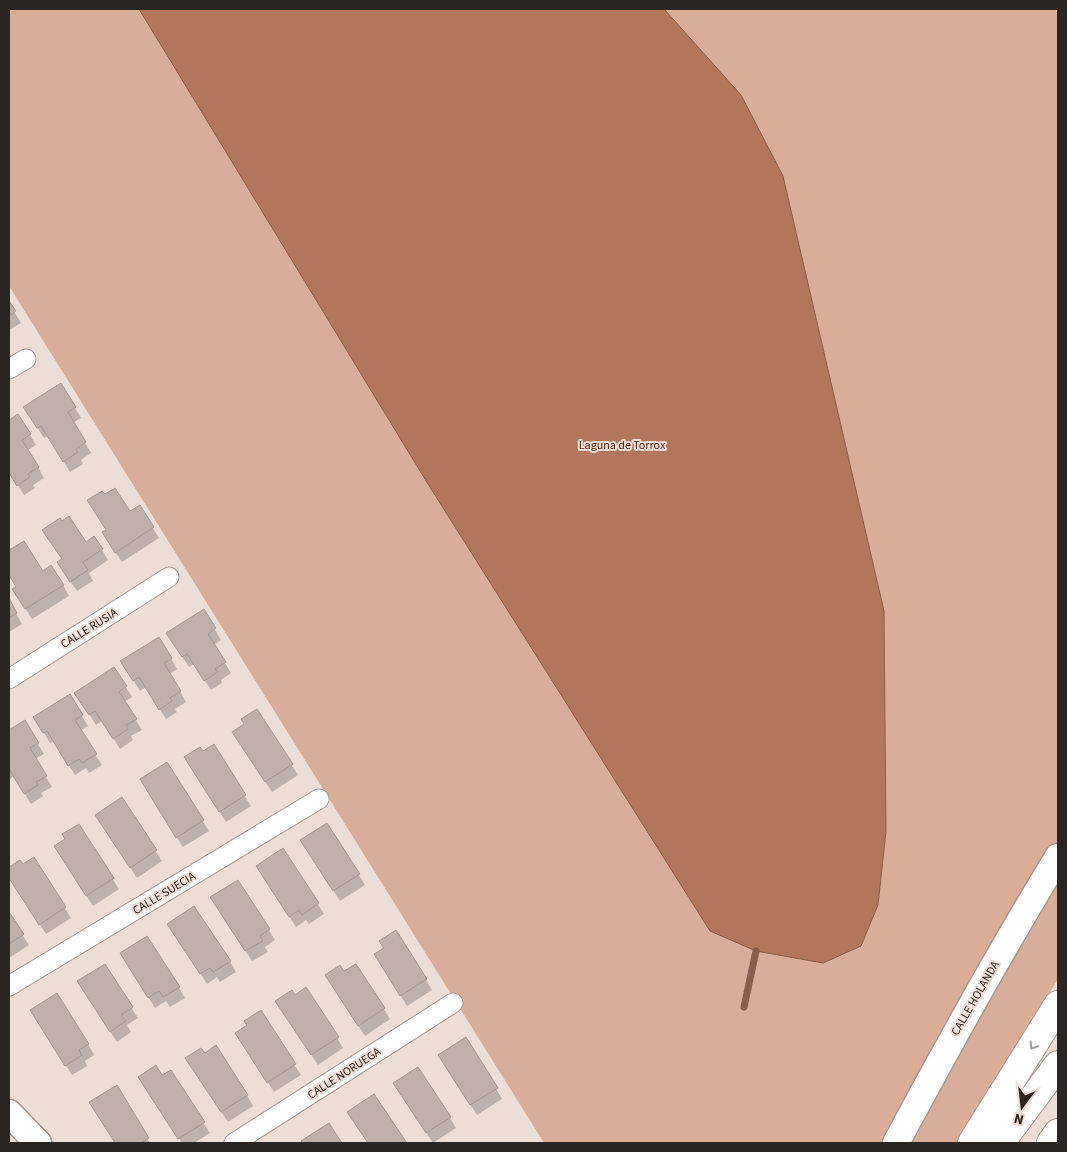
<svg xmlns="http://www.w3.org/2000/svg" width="1067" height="1152" font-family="'Source Sans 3',sans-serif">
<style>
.green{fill:#daad99}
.water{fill:#b2765a;stroke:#8a5e4a}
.shadow{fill:#0003}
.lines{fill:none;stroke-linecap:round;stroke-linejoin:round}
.stream{stroke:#8a5e4a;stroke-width:7}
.building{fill:#bdafa9;stroke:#a69892}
.street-casing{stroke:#a69893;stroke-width:21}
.secondary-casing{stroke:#a69893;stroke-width:29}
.highway-casing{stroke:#a69893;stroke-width:30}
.street{stroke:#fff;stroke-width:19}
.secondary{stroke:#fff;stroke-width:26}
.highway{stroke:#fff;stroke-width:28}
.oneway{stroke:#a09d9c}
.labels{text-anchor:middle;stroke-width:4;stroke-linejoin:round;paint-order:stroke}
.park-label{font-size:12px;fill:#551d00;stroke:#ecded7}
.street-label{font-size:12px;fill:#2b2523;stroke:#ecded7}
</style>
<rect width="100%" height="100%" fill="#ecded7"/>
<polygon class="green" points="9,9 1058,9 1058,979 957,1143 544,1143 9,286"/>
<polygon class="water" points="139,9 664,9 741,95 783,176 884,611 886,831 878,905 861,946 823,963 756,951 710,931 428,484"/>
<g class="shadow">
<polygon points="9,303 21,323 9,330"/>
<polygon points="61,385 81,418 73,423 91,453 81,460 83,464 70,472 48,436 44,438 31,418"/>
<polygon points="18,416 36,445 28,450 44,478 33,485 35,488 24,495 9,471 9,421"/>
<polygon points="140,507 159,538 122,562 109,543 130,513"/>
<polygon points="23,543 42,572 63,585 69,596 32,619 20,600 17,587 9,574 9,552"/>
<polygon points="86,543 102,550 108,560 89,573 93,581 77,591 64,573"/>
<polygon points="9,601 22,624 9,632"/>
<polygon points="204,611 221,640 214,645 231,673 221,680 222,683 211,690 194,664 189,667 174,644"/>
<polygon points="159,638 177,669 170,674 186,702 175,709 177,712 166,719 146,687 140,691 128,672"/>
<polygon points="114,668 132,697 124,702 142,730 131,736 133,740 120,749 102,721 96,725 82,703"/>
<polygon points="70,696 88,726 80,731 102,765 89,773 86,768 75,775 54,741 50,743 41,728"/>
<polygon points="257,711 298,775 272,792 240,743 246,725"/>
<polygon points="24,722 44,754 35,759 52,787 41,793 43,796 31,804 14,776 10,779 9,778 9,732"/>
<polygon points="213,746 251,806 226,822 192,768 203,753"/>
<polygon points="166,764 209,831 183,847 147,790"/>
<polygon points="122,799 162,861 137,878 103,826"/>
<polygon points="327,824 365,885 340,901 308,851"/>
<polygon points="78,825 119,889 93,906 62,857 67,839"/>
<polygon points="283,850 324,914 309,924 306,920 296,927 264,877"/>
<polygon points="34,859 71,918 46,934 9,876 9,869 20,862 23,866"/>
<polygon points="238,881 275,940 265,947 268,952 252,961 218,908"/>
<polygon points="9,914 29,945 9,958"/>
<polygon points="396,932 432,990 407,1006 382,965 385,949"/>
<polygon points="175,934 230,962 236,972 220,982 217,977 207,984"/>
<polygon points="147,937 185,998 170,1007 166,1001 155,1008 127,964"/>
<polygon points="104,965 138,1018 127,1025 131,1032 117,1042 85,992"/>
<polygon points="332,986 384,1009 390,1019 365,1036"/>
<polygon points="283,1011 337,1038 343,1048 318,1065"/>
<polygon points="260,1012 301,1075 274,1092 243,1044 249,1026"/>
<polygon points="38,1021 88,1044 94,1055 85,1061 87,1066 72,1075"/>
<polygon points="445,1065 496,1088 502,1099 477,1115"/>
<polygon points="193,1069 247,1095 253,1106 228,1122"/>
<polygon points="170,1071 210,1133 194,1143 182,1143 146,1087"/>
<polygon points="116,1087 150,1143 116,1143 91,1103"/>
<polygon points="401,1094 450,1118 456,1128 433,1143"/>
</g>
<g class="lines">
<polyline class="stream" points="744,1007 756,951"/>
</g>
<g class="building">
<polygon points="9,301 16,311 9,316"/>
<polygon points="61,383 76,407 68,412 86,442 76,449 78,452 63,462 41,426 37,428 23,407"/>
<polygon points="18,414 31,434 22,440 39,467 28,474 30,477 17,486 9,473 9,420"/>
<polygon points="115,488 130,511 140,505 154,527 115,553 102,532 106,530 87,500 102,491 105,494"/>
<polygon points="69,516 86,542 94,536 103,549 83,562 88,570 70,582 57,562 62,559 42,530 60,518 62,521"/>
<polygon points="24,541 43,571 51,565 64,585 25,609 12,589 16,587 9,575 9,550"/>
<polygon points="9,598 17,613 9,618"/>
<polygon points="204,609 216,628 208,634 226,662 215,669 218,672 204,681 187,654 182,657 166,633"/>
<polygon points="159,637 172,658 164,663 181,691 170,698 172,701 159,710 139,677 133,681 120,661"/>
<polygon points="114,667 127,686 119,692 137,719 126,725 128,729 113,739 95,711 89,715 74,693"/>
<polygon points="70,694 83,715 75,720 97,754 82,763 79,759 68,766 47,731 43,733 33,717"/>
<polygon points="257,709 293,764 265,782 232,732 244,724 241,719"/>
<polygon points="25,720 39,743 30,748 47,776 36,782 38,785 24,794 9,769 9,730"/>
<polygon points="214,744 246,795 219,812 184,757 200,747 203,751"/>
<polygon points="167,762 204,820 176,838 140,779"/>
<polygon points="122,797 157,850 130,868 95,815"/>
<polygon points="327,823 360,874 333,891 300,840"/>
<polygon points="79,824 114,878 86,896 54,846 65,839 62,834"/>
<polygon points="283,848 319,903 302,915 299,910 289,917 256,866"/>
<polygon points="34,857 66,907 39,925 9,878 9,867 20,860 23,864"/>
<polygon points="238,880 270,929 260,936 263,941 245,951 210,897"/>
<polygon points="194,906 231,961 213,972 210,968 200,974 167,924"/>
<polygon points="9,912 24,934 9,944"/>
<polygon points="396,930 427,979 400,996 374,954 384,948 379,941"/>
<polygon points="147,936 180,987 163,997 159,991 148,998 120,953"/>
<polygon points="105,964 133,1007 121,1015 126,1021 110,1032 77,981"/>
<polygon points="356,964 385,1008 358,1026 325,975 340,965 344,971"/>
<polygon points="306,987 339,1037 311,1055 275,1001 292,990 295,995"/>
<polygon points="57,993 89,1044 79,1050 82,1055 65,1066 30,1010"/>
<polygon points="261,1010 296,1064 267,1083 235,1033 247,1025 244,1021"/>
<polygon points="466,1037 498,1088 470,1105 438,1055"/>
<polygon points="216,1045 248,1095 221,1112 185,1058 201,1048 205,1053"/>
<polygon points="156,1065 162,1075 171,1070 205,1122 178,1139 138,1077"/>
<polygon points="418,1067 451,1117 426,1133 393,1083"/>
<polygon points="117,1085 149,1138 141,1143 115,1143 89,1102"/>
<polygon points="374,1094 407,1143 368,1143 347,1112"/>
<polygon points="329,1123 342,1143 303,1143 301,1141"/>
</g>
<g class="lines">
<g class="street-casing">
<g id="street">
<polyline points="9,369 26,359"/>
<polyline points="9,679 169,577"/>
<polyline points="9,986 319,799"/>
<polyline points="234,1143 453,1003"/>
</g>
</g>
<g class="secondary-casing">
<g id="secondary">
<polyline points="9,1113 38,1143"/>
<path d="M896 1143C948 1046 1001 950 1058 857"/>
</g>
</g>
<g class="highway-casing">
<g id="highway">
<polyline points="972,1143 1058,1005"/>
<polyline points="1000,1143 1058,1065"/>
<polyline points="1051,1143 1058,1133"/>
</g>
</g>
<use href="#street" class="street"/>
<use href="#secondary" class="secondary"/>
<use href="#highway" class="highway"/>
</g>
<defs><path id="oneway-chevron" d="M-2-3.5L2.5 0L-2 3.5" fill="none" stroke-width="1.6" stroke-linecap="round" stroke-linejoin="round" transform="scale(1.25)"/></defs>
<use class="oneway" href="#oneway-chevron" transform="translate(1033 1046) rotate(122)"/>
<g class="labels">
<g class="park-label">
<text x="622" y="449">Laguna de Torrox</text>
</g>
<g class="street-label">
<text transform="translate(89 628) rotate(-32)" y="4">CALLE RUSIA</text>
<text transform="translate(164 893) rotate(-31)" y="4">CALLE SUECIA</text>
<text transform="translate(975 998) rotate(-60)" y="4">CALLE HOLANDA</text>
<text transform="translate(344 1073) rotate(-33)" y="4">CALLE NORUEGA</text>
</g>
</g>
<rect width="1067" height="1152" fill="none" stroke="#2b2523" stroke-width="20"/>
<g transform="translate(1022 1107) rotate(195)" stroke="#ecded7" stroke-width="4" paint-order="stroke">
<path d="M0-4L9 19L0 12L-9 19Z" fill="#2b2523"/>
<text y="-8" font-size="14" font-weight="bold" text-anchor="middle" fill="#2b2523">N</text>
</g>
</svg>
